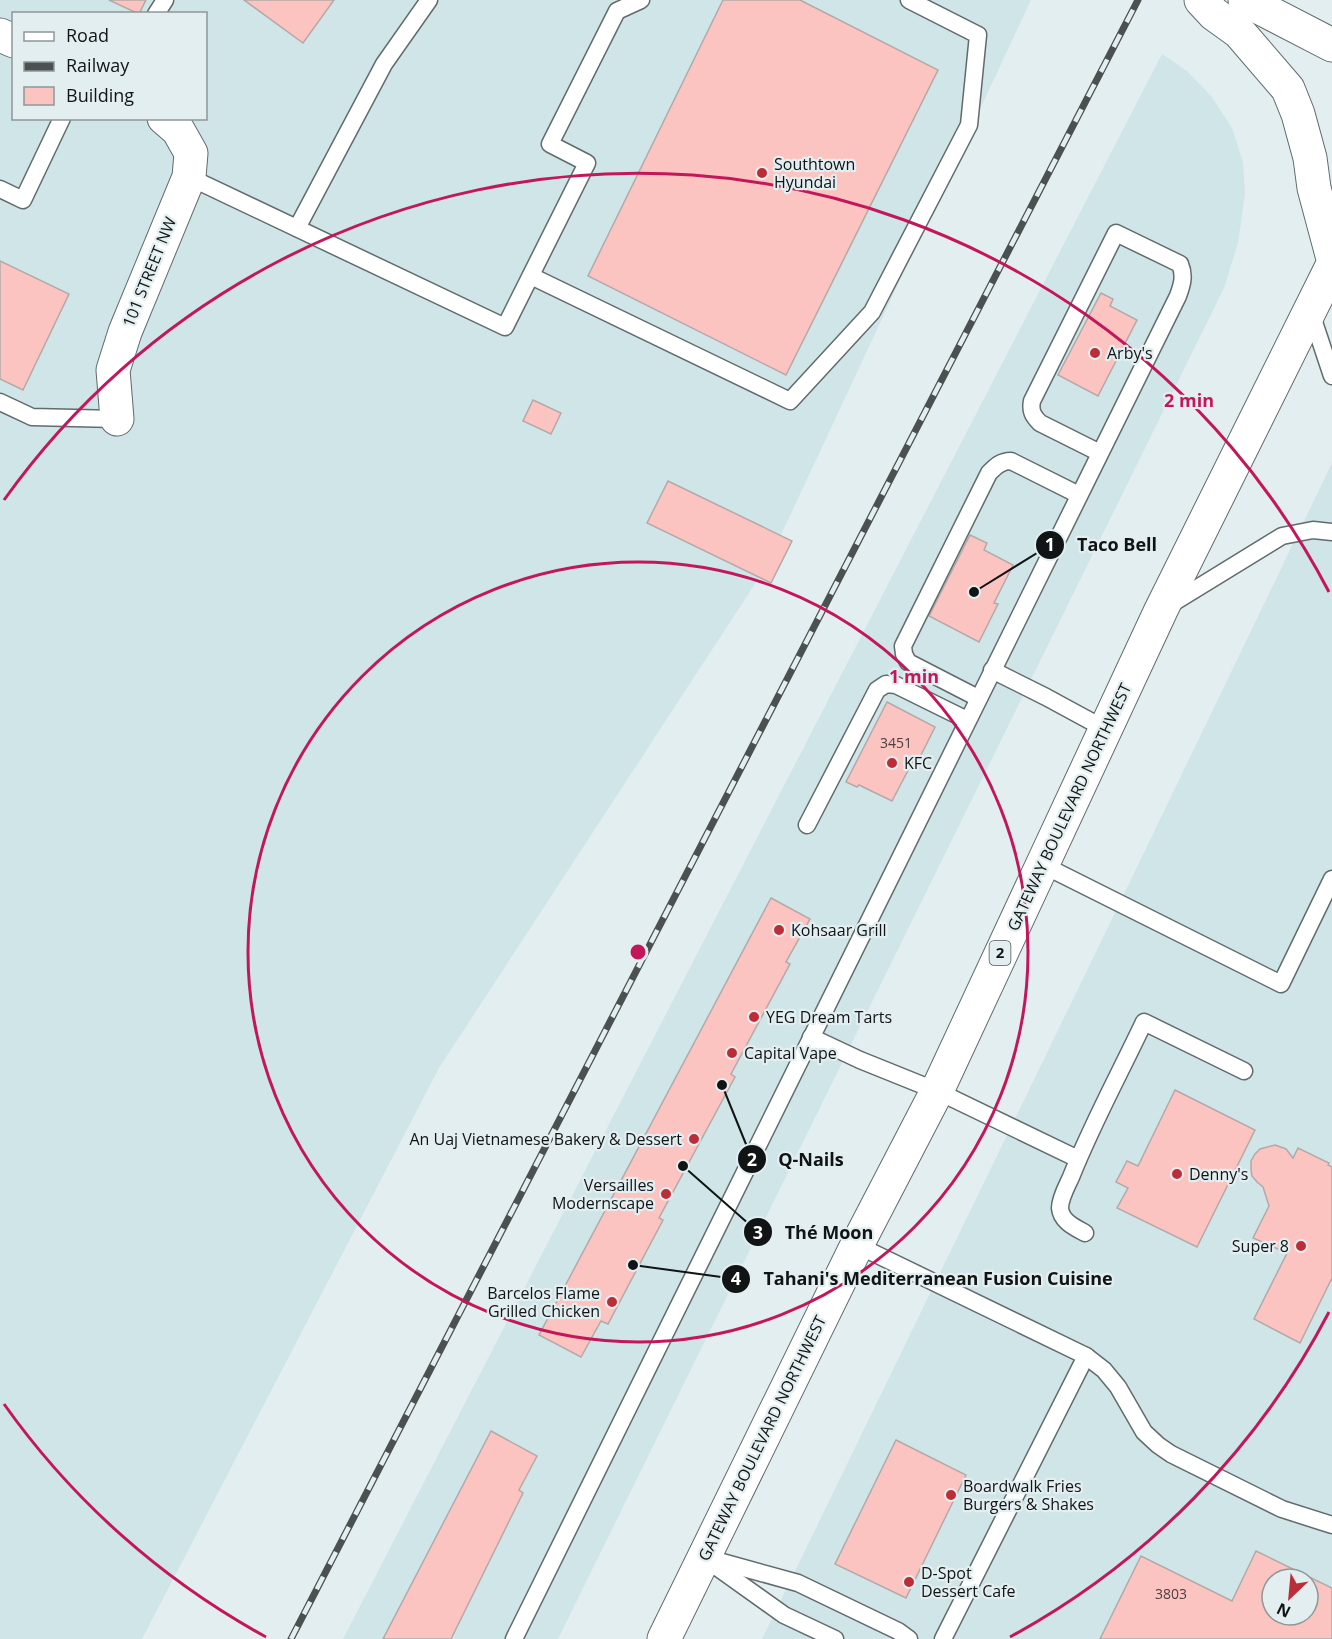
<svg xmlns="http://www.w3.org/2000/svg" width="1332" height="1639" font-family="'Open Sans',sans-serif">
<style>
.built{fill:#d0e5e8;fill-rule:evenodd}
.building{fill:#fbc4c1;stroke:#b4a9a8;stroke-width:1.5;fill-rule:evenodd}
.lines{fill:none;stroke-linecap:round;stroke-linejoin:round}
.lane-casing{stroke:#616b6c;stroke-width:19}
.street-casing{stroke:#616b6c;stroke-width:35}
.secondary-casing{stroke:#616b6c;stroke-width:35}
.highway-casing{stroke:#616b6c;stroke-width:35}
.lane{stroke:#fff;stroke-width:16}
.street{stroke:#fff;stroke-width:33}
.secondary{stroke:#fff;stroke-width:33}
.highway{stroke:#fff;stroke-width:33}
.rail-casing{stroke:#4b5051;stroke-width:7}
.rail{stroke:#e3eef0;stroke-width:4.5;stroke-dasharray:14;stroke-linecap:butt}
.ring{fill:none;stroke:#c2185b;stroke-width:3}
.poi-dot{fill:#bd2d37;stroke:#e3eef0;stroke-width:2}
.labels{text-anchor:middle;stroke-width:4.5;stroke-linejoin:round;paint-order:stroke}
.number-label{font-size:14px;fill:#4b403f}
.shield{fill:#e3eef0;stroke:#4f5556;stroke-width:1.5}
.shield-label{font-size:15px;font-weight:bold;fill:#101414}
.poi-label{font-size:16px;fill:#101414;stroke:#e3eef0;text-anchor:start}
.street-label{font-size:16px;fill:#101414;stroke:#e3eef0}
.centre{fill:#c2185b;stroke:#e3eef0;stroke-width:3}
.ring-label{font-size:18px;text-anchor:middle;font-weight:bold;fill:#c2185b;stroke:#e3eef0;stroke-width:4.5;stroke-linejoin:round;paint-order:stroke}
.leader{fill:none;stroke:#101414;stroke-width:2}
.callout-dot{fill:#101414;stroke:#e3eef0;stroke-width:2}
.mark-label{font-size:18px;text-anchor:middle;font-weight:bold;fill:#fff}
.callout-label{font-size:18px;text-anchor:middle;font-weight:bold;fill:#101414;stroke:#e3eef0;stroke-width:4.5;stroke-linejoin:round;paint-order:stroke}
</style>
<rect width="100%" height="100%" fill="#e3eef0"/>
<g class="built">
<path d="M0 0H1031L766 567 439 1068 142 1639H0ZM14 14H206V118H14Z"/>
<polygon points="1162,54 1187,71 1211,96 1232,128 1243,162 1245,194 1238,243 1224,288 558,1639 343,1639"/>
<path d="M1332 463V1639H762L1095 954ZM1272 1579H1308V1615H1272Z"/>
</g>
<g class="building">
<polygon points="109,0 146,0 139,14"/>
<polygon points="244,0 334,0 303,43"/>
<polygon points="723,0 800,0 938,70 786,375 588,276"/>
<polygon points="0,261 69,294 23,390 0,379"/>
<polygon points="1101,293 1113,299 1110,306 1137,320 1098,396 1058,375"/>
<polygon points="533,400 561,413 551,434 523,421"/>
<polygon points="668,481 792,541 771,583 647,523"/>
<polygon points="970,535 987,543 984,550 1013,565 994,603 998,604 979,642 929,616"/>
<polygon points="887,702 935,727 918,761 914,759 892,801 859,785 857,787 846,782"/>
<polygon points="771,898 810,919 786,962 790,964 731,1074 735,1077 659,1218 663,1220 608,1324 601,1321 581,1357 539,1335"/>
<polygon points="1175,1090 1255,1130 1197,1247 1117,1208 1128,1188 1116,1182 1127,1161 1138,1166"/>
<polygon points="1275,1145 1286,1149 1293,1158 1298,1148 1329,1163 1328,1165 1332,1167 1332,1281 1331,1280 1300,1343 1254,1319 1287,1253 1253,1238 1269,1206 1263,1187 1257,1182 1252,1176 1251,1169 1251,1161 1255,1154 1260,1149"/>
<polygon points="491,1431 537,1456 519,1490 523,1493 451,1639 383,1639"/>
<polygon points="896,1440 966,1475 906,1598 835,1564"/>
<path d="M1256 1551 1332 1588V1639H1100L1141 1556 1232 1601ZM1272 1579H1308V1615H1272Z"/>
</g>
<g class="lines">
<g class="lane-casing">
<g id="lane">
<polyline points="156,14 165,0"/>
<polyline points="189,177 505,327 587,163 550,144 617,11 641,0"/>
<polyline points="0,189 23,200 62,118"/>
<polyline points="297,228 384,64 429,0"/>
<polyline points="531,276 790,401 872,312 969,125 978,35 909,0"/>
<polyline points="1311,313 1332,376"/>
<polyline points="0,402 32,417 117,419"/>
<polyline points="1168,606 1282,536 1313,530 1332,532"/>
<polyline points="992,670 1046,697 1105,729"/>
<path d="M978 698 908 662 904 654 903 646 989 473C996 466 1001 461 1011 461L1079 495"/>
<polyline points="807,825 877,690 886,684 896,685 967,720"/>
<polyline points="1041,864 1281,984 1332,879"/>
<polyline points="811,1037 860,1060 937,1091 1078,1159"/>
<path d="M1085 1233C1074 1227 1061 1221 1060 1208 1060 1198 1067 1186 1071 1177 1092 1124 1120 1073 1144 1022L1244 1071"/>
<polyline points="857,1245 1086,1356 943,1639"/>
<polyline points="1086,1356 1104,1370 1118,1387 1144,1432 1158,1445 1171,1454 1282,1509 1332,1525"/>
<polyline points="704,1557 798,1583 898,1631 909,1639"/>
<polyline points="714,1565 784,1615 835,1639"/>
<path d="M514 1639 1178 296C1182 285 1185 276 1180 264L1116 233 1032 401C1030 411 1033 416 1040 423L1100 453"/>
</g>
</g>
<g class="street-casing">
<g id="street">
<polyline points="0,35 14,41"/>
<polyline points="117,419 113,370 125,332 189,177 191,153 178,130 164,118"/>
</g>
</g>
<g class="secondary-casing">
<polyline id="secondary" points="1245,0 1332,45"/>
</g>
<g class="highway-casing">
<g id="highway">
<polyline points="1201,0 1214,14 1239,32 1288,89 1298,114 1310,158 1314,188 1332,255"/>
<polyline points="664,1639 857,1245 937,1091 1161,610 1332,266"/>
</g>
</g>
<use href="#lane" class="lane"/>
<use href="#street" class="street"/>
<use href="#secondary" class="secondary"/>
<use href="#highway" class="highway"/>
<g class="rail-casing">
<polyline id="rail" points="291,1639 1138,0"/>
</g>
<use href="#rail" class="rail"/>
</g>
<g class="ring">
<circle cx="638" cy="952" r="390"/>
<path d="M1329 1312A779 779 0 0 1 1010 1637M266 1637A779 779 0 0 1 4 1404M4 500A779 779 0 0 1 1329 592"/>
</g>
<g class="poi-dot">
<circle cx="762" cy="173" r="6"/>
<circle cx="1095" cy="353" r="6"/>
<circle cx="892" cy="763" r="6"/>
<circle cx="779" cy="930" r="6"/>
<circle cx="754" cy="1017" r="6"/>
<circle cx="732" cy="1053" r="6"/>
<circle cx="694" cy="1139" r="6"/>
<circle cx="1177" cy="1174" r="6"/>
<circle cx="666" cy="1194" r="6"/>
<circle cx="1301" cy="1246" r="6"/>
<circle cx="612" cy="1302" r="6"/>
<circle cx="951" cy="1495" r="6"/>
<circle cx="909" cy="1582" r="6"/>
</g>
<g class="labels">
<g class="number-label">
<text x="896" y="748">3451</text>
<text x="1171" y="1599">3803</text>
</g>
<rect class="shield" x="989.5" y="941" width="21" height="24" rx="4.5"/>
<g class="shield-label">
<text x="1000" y="958">2</text>
</g>
<g class="poi-label">
<text x="774" y="170">Southtown<tspan x="774" dy="18">Hyundai</tspan></text>
<text x="1107" y="359">Arby's</text>
<text x="904" y="769">KFC</text>
<text x="791" y="936">Kohsaar Grill</text>
<text x="766" y="1023">YEG Dream Tarts</text>
<text x="744" y="1059">Capital Vape</text>
<text x="682" y="1145" text-anchor="end">An Uaj Vietnamese Bakery &amp; Dessert</text>
<text x="1189" y="1180">Denny's</text>
<text x="654" y="1191" text-anchor="end">Versailles<tspan x="654" dy="18">Modernscape</tspan></text>
<text x="1289" y="1252" text-anchor="end">Super 8</text>
<text x="600" y="1299" text-anchor="end">Barcelos Flame<tspan x="600" dy="18">Grilled Chicken</tspan></text>
<text x="963" y="1492">Boardwalk Fries<tspan x="963" dy="18">Burgers &amp; Shakes</tspan></text>
<text x="921" y="1579">D-Spot<tspan x="921" dy="18">Dessert Cafe</tspan></text>
</g>
<g class="street-label">
<text transform="translate(149 272) rotate(-68)" y="6">101 STREET NW</text>
<text transform="translate(1069 807) rotate(-65)" y="6">GATEWAY BOULEVARD NORTHWEST</text>
<text transform="translate(762 1438) rotate(-64)" y="6">GATEWAY BOULEVARD NORTHWEST</text>
</g>
</g>
<circle cx="638" cy="952" r="9" class="centre"/>
<g class="ring-label">
<text x="1189" y="407">2 min</text>
<text x="914" y="683">1 min</text>
</g>
<path class="leader" d="M974 592L1050 545M722 1085L752 1159M683 1166L758 1232M633 1265L736 1279"/>
<g class="callout-dot">
<circle cx="974" cy="592" r="6"/>
<circle cx="722" cy="1085" r="6"/>
<circle cx="683" cy="1166" r="6"/>
<circle cx="633" cy="1265" r="6"/>
<circle cx="1050" cy="545" r="15"/>
<circle cx="752" cy="1159" r="15"/>
<circle cx="758" cy="1232" r="15"/>
<circle cx="736" cy="1279" r="15"/>
</g>
<g class="mark-label">
<text x="1050" y="551">1</text>
<text x="752" y="1166">2</text>
<text x="758" y="1239">3</text>
<text x="736" y="1285">4</text>
</g>
<g class="callout-label">
<text x="1117" y="551">Taco Bell</text>
<text x="811" y="1166">Q-Nails</text>
<text x="829" y="1239">Thé Moon</text>
<text x="938" y="1285">Tahani's Mediterranean Fusion Cuisine</text>
</g>
<rect x="12" y="12" width="195" height="108" fill="#e3eef0" stroke="#8f9798" stroke-width="1.5"/>
<rect x="24" y="32" width="30" height="9" fill="#ffffff" stroke="#8f9798" stroke-width="1.5"/>
<text x="66" y="42" font-size="18" fill="#101414">Road</text>
<rect x="24" y="62" width="30" height="9" fill="#4b5051" stroke="#8f9798" stroke-width="1.5"/>
<text x="66" y="72" font-size="18" fill="#101414">Railway</text>
<rect x="24" y="87" width="30" height="18" fill="#fbc4c1" stroke="#8f9798" stroke-width="1.5"/>
<text x="66" y="102" font-size="18" fill="#101414">Building</text>
<g transform="translate(1290 1597) rotate(206)"><circle r="28" fill="#e3eef0" stroke="#8f9798" stroke-width="1.5"/>
<path d="M0-4.5L10 22L0 15L-10 22Z" fill="#bd2d37"/>
<text y="-9" font-size="16" font-weight="bold" text-anchor="middle" fill="#101414">N</text>
</g>
</svg>
